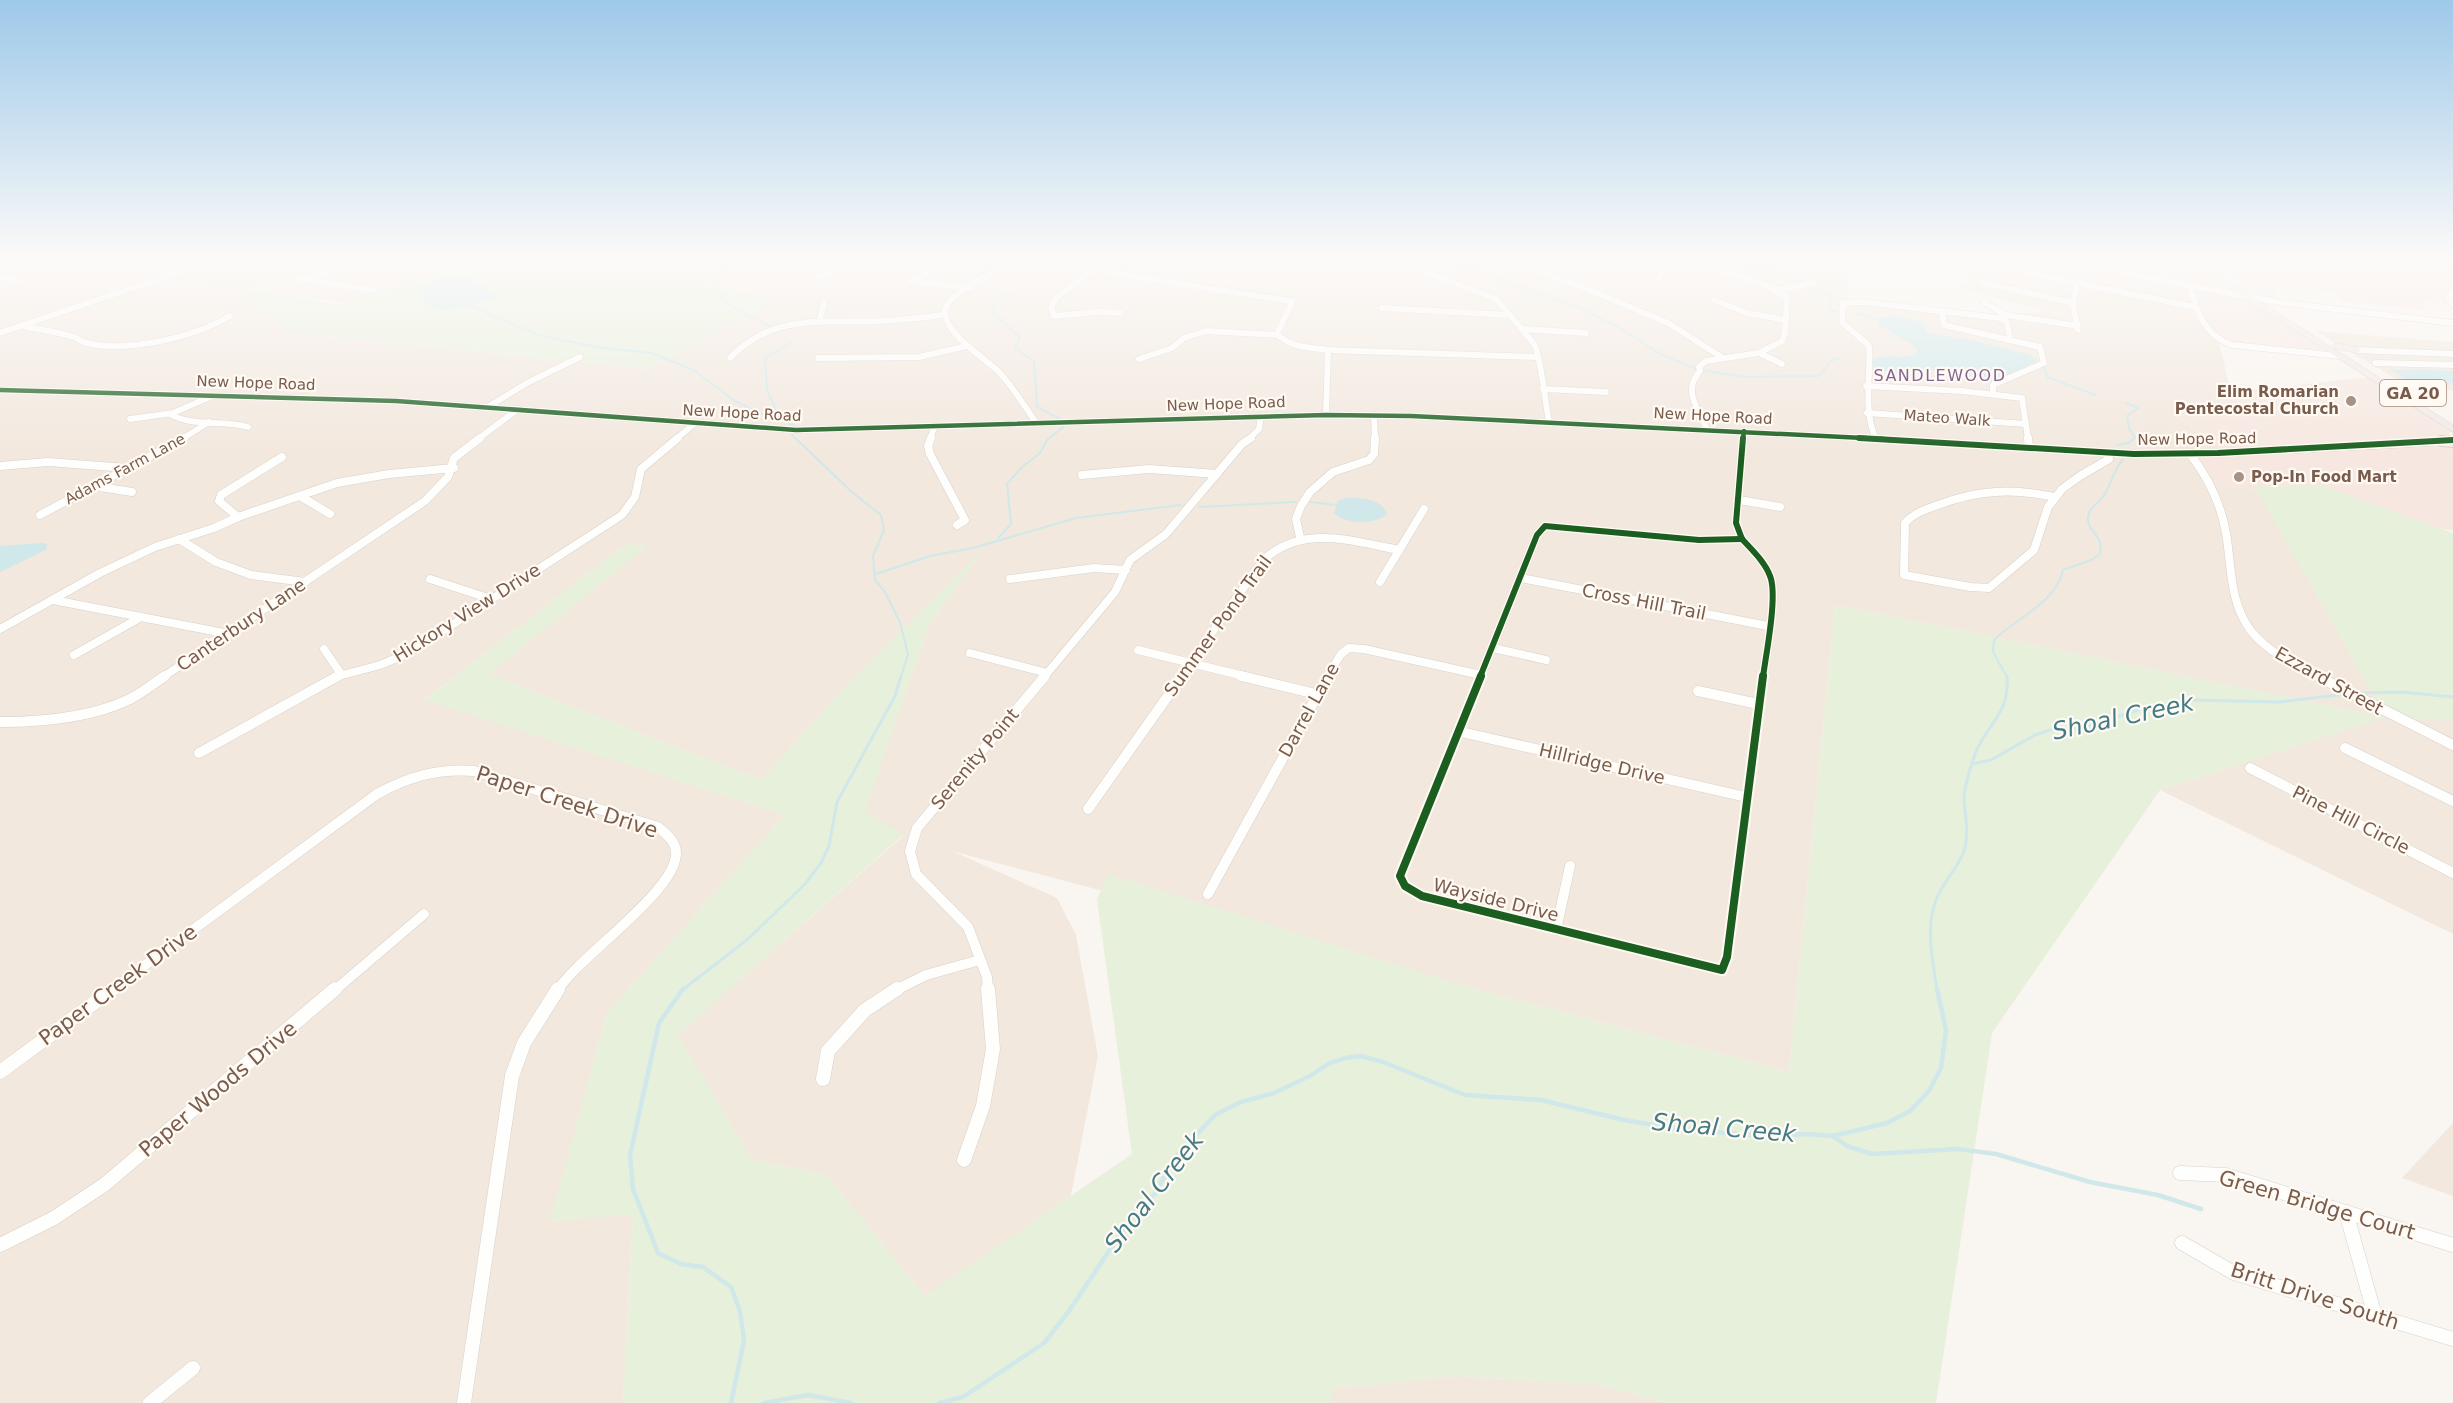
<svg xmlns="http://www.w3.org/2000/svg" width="2453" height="1403" font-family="'DejaVu Sans',sans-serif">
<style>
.residential{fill:#f2e8de}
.commercial{fill:#f6e8e1}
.green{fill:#e7f0db}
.water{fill:#d0e8ea}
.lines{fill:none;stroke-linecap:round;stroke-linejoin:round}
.stream-far2{stroke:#d0e8ea;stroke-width:2}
.stream-far1{stroke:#d0e8ea;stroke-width:3}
.stream{stroke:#d0e8ea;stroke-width:4.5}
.minor-far3-casing{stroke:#d7d1cb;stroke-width:7}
.minor-far2-casing{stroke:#d7d1cb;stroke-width:9}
.minor-far1-casing{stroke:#d7d1cb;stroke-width:11}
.minor-casing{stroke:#d7d1cb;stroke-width:15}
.major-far1-casing{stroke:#dad1cc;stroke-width:8}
.major-casing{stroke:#dad1cc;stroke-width:12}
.highway-casing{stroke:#dad1cc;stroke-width:1}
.minor-far3{stroke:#fefefd;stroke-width:6}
.minor-far2{stroke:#fefefd;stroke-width:8}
.minor-far1{stroke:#fefefd;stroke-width:10}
.minor{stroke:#fefefd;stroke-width:14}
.major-far1{stroke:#f3eee8;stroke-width:8}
.major{stroke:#f3eee8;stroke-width:10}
.highway{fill:#f2eae7;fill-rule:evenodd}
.cycleway-far2-casing{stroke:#fffaf3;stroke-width:7}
.cycleway-far1-casing{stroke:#fffaf3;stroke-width:9}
.cycleway-casing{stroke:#fffaf3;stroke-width:12}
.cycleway-far2{stroke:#1b5e20;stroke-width:4.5}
.cycleway-far1{stroke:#1b5e20;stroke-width:6}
.cycleway{stroke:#1b5e20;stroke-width:8}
.poi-dot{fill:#a69286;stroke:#fffaf3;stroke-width:2}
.labels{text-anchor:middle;stroke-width:4.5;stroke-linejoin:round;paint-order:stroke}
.far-street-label{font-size:15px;fill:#7a5c4d;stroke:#fffaf3}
.far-poi-label{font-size:15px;font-weight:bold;fill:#7a5c4d;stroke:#fffaf3;text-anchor:end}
.far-neighbourhood-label{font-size:16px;letter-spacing:1.5px;fill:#846695;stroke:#fffaf3}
.shield{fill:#fffaf3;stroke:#a28b7f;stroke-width:1.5}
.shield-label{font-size:16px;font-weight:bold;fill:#7a5c4d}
.street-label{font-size:18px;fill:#7a5c4d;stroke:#fffaf3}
.near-street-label{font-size:21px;fill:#7a5c4d;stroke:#fffaf3}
.near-water-label{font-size:24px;font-style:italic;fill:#437c86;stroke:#fffaf3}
</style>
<rect width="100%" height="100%" fill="#f9f5f0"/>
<g class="residential">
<polygon points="0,258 223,258 164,279 239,291 288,332 647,369 777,299 631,269 638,258 1644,258 1848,289 1850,300 1975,315 2048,312 1959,288 1990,258 2051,258 2187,286 2195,317 2219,343 2231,392 2174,414 2223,450 2182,456 2192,461 2205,484 2257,489 2386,717 2453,720 2453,934 2160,790 2385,717 1835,605 1789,1072 952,851 1057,898 1076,935 1098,1056 1065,1226 925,1296 827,1176 752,1159 677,1035 903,836 864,812 929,625 982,552 859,672 761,780 488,674 647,546 626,544 426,699 785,815 607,1013 551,1221 633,1214 623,1403 0,1403"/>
<polygon points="328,258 487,258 348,304 248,288"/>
<polygon points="2315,331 2453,342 2453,390 2426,391 2408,386"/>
<polygon points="2453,1123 2453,1196 2402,1178"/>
<polygon points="1456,1376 1596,1384 1667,1403 1332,1403 1330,1389"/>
</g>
<g class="commercial">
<polygon points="2122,258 2183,258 2229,291 2145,276"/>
<polygon points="2201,258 2396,258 2453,268 2453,282 2445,299 2449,304 2422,302 2426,310 2341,301 2338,293 2274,285 2278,300 2268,299"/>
<polygon points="2194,289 2246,298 2325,351 2226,342 2207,323 2197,309"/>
<polygon points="2370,377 2450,432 2449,435 2397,441 2223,450 2174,414 2231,392"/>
<polygon points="2453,445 2453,531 2257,489 2214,485 2199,460 2200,457"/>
</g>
<g class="green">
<polygon points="223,258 328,258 249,288 341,305 475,258 638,258 632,269 778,299 647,369 288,332 239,291 163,279"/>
<polygon points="1644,258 1758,258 1790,261 1792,258 1813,258 1813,264 1846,270 1848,289"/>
<polygon points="2050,258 2123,258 2141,274"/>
<polygon points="2322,486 2453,533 2453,720 2386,717 2160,790 1992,1033 1936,1403 1667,1403 1596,1384 1456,1376 1331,1389 1332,1403 623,1403 633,1215 550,1221 607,1013 785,815 425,700 626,544 648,546 489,674 761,780 859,672 985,548 929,625 865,811 903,835 678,1035 752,1159 827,1176 925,1296 1132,1154 1097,899 1109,874 1471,988 1789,1072 1835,605 2386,717 2255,487"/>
</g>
<g class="water">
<path d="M469 278 475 285 485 287 498 296C488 303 450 311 438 309 431 307 426 303 422 298L425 292 420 287 434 279Z"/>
<path d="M1898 316 1923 322 1928 333 1933 334 1972 340 2027 354 2038 360 2017 372 1993 382 1946 369 1904 373 1878 371 1874 368 1873 359C1887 353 1904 361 1918 352L1914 346 1877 324 1882 317Z"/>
<path d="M2427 369 2453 371V383L2443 384 2446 387C2420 390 2412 383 2391 370Z"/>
<path d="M1345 498C1360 498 1382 498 1387 514 1375 525 1346 525 1334 513L1338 501Z"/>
<polygon points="41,543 47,544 46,550 0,572 0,546"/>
</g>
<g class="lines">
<g class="stream-far2">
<path d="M727 258C699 301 737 309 770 326"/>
<polyline points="1439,258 1580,308 1625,331 1660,354 1696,369"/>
<polyline points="1694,258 1767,269 1801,283"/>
<polyline points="976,280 974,279 986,271 995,260"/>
<polyline points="1811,288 1827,293 1832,301 1829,310 1839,313"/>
<polyline points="1010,294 996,303 993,312 1020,338 1015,348 1034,361 1037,407 1060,419"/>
<polyline points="468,305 538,335 595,347 652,353 695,371 735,401 767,417 780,419 796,427"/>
<polyline points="1855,313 1880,320"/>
<polyline points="2034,364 2045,368 2047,377 2096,395"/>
<polyline points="1705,371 1747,377 1819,376 1831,361 1840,358"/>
<polyline points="780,419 767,390 765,358 791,343"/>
<polyline points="792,435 853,493 881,515 884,530 873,556 875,580 885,592 900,622 908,654 901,677"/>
<polyline points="2117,445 2129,443 2135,437 2129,429 2127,416 2138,408 2126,403"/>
<polyline points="1311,502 1335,505"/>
<polyline points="1199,507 1296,502"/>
<polyline points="998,538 1011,524 1007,484 1022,467 1040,453 1047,440 1063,427"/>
<polyline points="876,574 930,556 973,548 1076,518 1181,505"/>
<path d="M2007 677 1993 652 1994 640C2016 618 2056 603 2063 570L2091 560 2100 554C2104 535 2090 535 2088 520 2087 508 2097 505 2103 497 2111 486 2113 471 2123 459"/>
</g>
<g class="stream-far1">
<polyline points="2359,693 2402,692 2453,697"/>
<polyline points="1972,764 1991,760 2035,735 2050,730 2082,728 2138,710 2194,700 2278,702 2340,695"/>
<polyline points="681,991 748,939 805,884 821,863 829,846 837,802 895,696 901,676"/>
<path d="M1937 991C1933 962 1925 928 1936 900 1943 881 1959 868 1965 848 1969 831 1965 816 1964 798 1964 786 1971 766 1975 754 1987 723 2010 715 2007 676"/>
</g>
<g class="stream">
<polyline points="683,989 659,1023 630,1155 633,1189 658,1253 681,1264 703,1267 731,1287 740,1311 744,1340 731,1403"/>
<polyline points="1833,1136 1847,1146 1872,1154 1958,1149 1996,1154 2090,1182 2158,1195 2201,1209"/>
<polyline points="764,1403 808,1395 851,1403"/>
<polyline points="939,1403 963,1397 1044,1343 1069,1311 1139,1206 1156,1193 1172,1161 1215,1115 1241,1102 1274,1093 1310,1076 1328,1064 1345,1058 1361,1056 1383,1062 1465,1095 1541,1100 1624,1120 1677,1129 1764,1136 1807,1134 1833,1136 1887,1123 1910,1111 1929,1091 1941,1068 1946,1030 1937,989"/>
</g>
<g class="minor-far3-casing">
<g id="minor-far3">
<polyline points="959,258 910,281 971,288"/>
<path d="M1017 258C1002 268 957 290 948 303 932 326 986 359 999 372 1013 387 1025 407 1037 424"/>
<polyline points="1230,258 1318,270 1324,268 1333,258"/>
<path d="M1416 258 1415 265 1423 271 1496 299C1500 303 1534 343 1535 346 1542 364 1545 402 1549 422"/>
<polyline points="1502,258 1580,286 1668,323 1723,358"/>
<path d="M1607 258C1659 264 1745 266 1787 298L1785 333 1782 341 1759 353 1706 361 1699 367 1700 371C1682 392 1698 407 1707 429"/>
<polyline points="2046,258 2276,302 2453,323"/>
<polyline points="216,260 234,263"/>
<polyline points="761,260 765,258"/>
<polyline points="0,265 20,258"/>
<polyline points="1995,266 2195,307"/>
<polyline points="2006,268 2017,258"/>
<polyline points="819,277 855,258"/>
<polyline points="0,278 20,279"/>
<polyline points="295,278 373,290"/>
<polyline points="1659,278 1665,266"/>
<polyline points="310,279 366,258"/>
<polyline points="1980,282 2073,303"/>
<polyline points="2077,283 2073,303 2078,330"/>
<path d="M2190 286C2196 311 2205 336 2232 345L2339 356"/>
<polyline points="1778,289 1814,283"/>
<polyline points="2453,290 2449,299 2453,304"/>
<polyline points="1714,300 1747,313 1785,320"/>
<polyline points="1984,302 2005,315 2078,326"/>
<polyline points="1382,308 1508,315"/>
<polyline points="1942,311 1944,325 2040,347 2044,363 1993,385 1993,394"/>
<path d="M1121 313 1097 312 1054 316 1051 308 1057 297 1093 270 1290 301 1292 302 1277 334C1291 348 1309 347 1328 350L1536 357"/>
<polyline points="819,322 824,304"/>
<path d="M24 326C40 330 58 332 74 337 78 339 82 342 87 343 127 353 195 337 230 316"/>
<polyline points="1522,329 1586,333"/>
<polyline points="0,333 221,258"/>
<polyline points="2357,350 2453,354"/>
<polyline points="1759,353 1782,364"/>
<path d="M730 358C772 313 825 323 881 321 902 320 924 317 945 315"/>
<polyline points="818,358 919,357 967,346"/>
<polyline points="1139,359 1172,348 1184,338 1206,331 1277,335"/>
<polyline points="2375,363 2453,365"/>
<polyline points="1866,386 1962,391 2022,398 2028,439"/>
<polyline points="1543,389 1606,392"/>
<polyline points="0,390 396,401 796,430 1326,415 1411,416 1884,439"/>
<polyline points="489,406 529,382 580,357"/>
<polyline points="1867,413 2026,424"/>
<path d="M170 414C194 428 222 419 248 427"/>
<polyline points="1326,415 1328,350"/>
<polyline points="1374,415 1375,439"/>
<polyline points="130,419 173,413 212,396"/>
<path d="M1875 437C1863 407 1871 378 1869 346L1842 322 1843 303 1863 302 2000 318 2007 322 2010 339"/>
<polyline points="182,439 209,422"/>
<polyline points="478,439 518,409"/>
<polyline points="676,439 694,424"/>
<polyline points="930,439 934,428"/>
<polyline points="1249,439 1259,429 1261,416"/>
<polyline points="1743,439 1744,431"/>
</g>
</g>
<g class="minor-far2-casing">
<g id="minor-far2">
<polyline points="931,438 928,446 930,454 965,520 957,525"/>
<polyline points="1859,438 2134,454 2218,453 2446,441"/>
<polyline points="2028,438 2029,448"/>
<path d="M2190 454C2208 477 2221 505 2226 533 2232 567 2229 602 2251 631 2269 653 2295 665 2320 677"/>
<polyline points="0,466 48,462 127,468"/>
<polyline points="1082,475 1149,469 1217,474"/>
<polyline points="93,486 132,492"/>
<polyline points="300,496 330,514"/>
<path d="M2054 497C2013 488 1977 490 1938 505 1926 509 1914 513 1905 523L1904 575 1970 587 1989 588 2034 550 2048 507 2062 489 2080 476 2109 459 2107 453"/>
<polyline points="1739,500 1780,507"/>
<polyline points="40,515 184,438"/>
<polyline points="238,517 219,501 221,495 282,457"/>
<polyline points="1300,537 1296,519 1301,506 1310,492 1333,472 1369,460 1374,454 1375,438"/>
<polyline points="179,539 216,562 251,575 305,582"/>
<path d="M1742 539C1752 550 1765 562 1770 576 1778 595 1766 654 1763 677"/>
<polyline points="1742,539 1736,523 1743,438"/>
<polyline points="1521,578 1768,626"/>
<polyline points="430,579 491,599"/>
<polyline points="1010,579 1094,568 1126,570"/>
<polyline points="1380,582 1424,509"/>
<polyline points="53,600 229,634"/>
<polyline points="0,629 100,573 155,547 214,528 238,517 337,483 389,474 454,468"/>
<polyline points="1493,648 1546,660"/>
<polyline points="324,649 341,674"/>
<polyline points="1138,650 1248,677"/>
<polyline points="970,653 1047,673"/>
<polyline points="74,655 141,617"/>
<polyline points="163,677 425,501 448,477 454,458 480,438"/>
<polyline points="335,677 380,665 407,654 622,515 635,497 641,469 678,438"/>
<polyline points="1044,677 1115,592 1130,560 1166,534 1242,444 1251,438"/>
<path d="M1181 677 1263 560C1304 524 1351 541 1399 550"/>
<polyline points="1327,677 1341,654 1349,648 1364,649 1481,675"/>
<polyline points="1480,677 1537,535 1545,526 1699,540 1742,539"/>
</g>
</g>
<g class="minor-far1-casing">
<g id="minor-far1">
<polyline points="1241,676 1316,694"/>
<polyline points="1481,676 1400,876 1405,886 1422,896 1722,970 1727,957 1763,676"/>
<polyline points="2317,676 2453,745"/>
<polyline points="1698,691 1758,704"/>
<path d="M0 722C42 722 91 718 130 699 142 693 154 683 165 676"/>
<polyline points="1457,731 1746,797"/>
<polyline points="2345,748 2453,801"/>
<polyline points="199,753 338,676"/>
<polyline points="2250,768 2453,873"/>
<polyline points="1088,809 1182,676"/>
<polyline points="1208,894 1328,676"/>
<polyline points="1556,930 1570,866"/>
<path d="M110 991 377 794C408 777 438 768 474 771L658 827C666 834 676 841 676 853 677 891 579 956 557 991"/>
<polyline points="334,991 424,914"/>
<polyline points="894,991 926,975 980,960"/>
<polyline points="988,991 987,977 968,927 916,874 910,851 917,828 1045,676"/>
</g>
</g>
<g class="minor-casing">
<g id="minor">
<polyline points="0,1072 113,989"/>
<polyline points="823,1079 828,1051 865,1010 897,989"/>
<polyline points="964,1160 983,1106 993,1049 988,989"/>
<polyline points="2180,1173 2225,1175 2453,1245"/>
<polyline points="2346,1212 2375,1316"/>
<polyline points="2182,1243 2234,1273 2453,1339"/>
<polyline points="0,1245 54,1218 104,1185 335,989"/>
<polyline points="150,1403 193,1368"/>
<polyline points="464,1403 512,1076 524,1043 558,989"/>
</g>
</g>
<g class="major-far1-casing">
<polyline id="major-far1" points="2404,258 2453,266"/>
</g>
<g class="major-casing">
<polyline id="major" points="2441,441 2453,442"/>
</g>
<g class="highway-casing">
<polygon id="highway" points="2183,258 2192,258 2331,347 2335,343 2360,348 2361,350 2357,353 2333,348 2453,425 2453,432"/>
</g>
<use href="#minor-far3" class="minor-far3"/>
<use href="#minor-far2" class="minor-far2"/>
<use href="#minor-far1" class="minor-far1"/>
<use href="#minor" class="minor"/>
<use href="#major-far1" class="major-far1"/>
<use href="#major" class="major"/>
<use href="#highway" class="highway"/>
<g class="cycleway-far2-casing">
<g id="cycleway-far2">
<polyline points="0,390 396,401 796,430 1326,415 1411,416 1884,439"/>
<polyline points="1743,439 1744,431"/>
</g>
</g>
<g class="cycleway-far1-casing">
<g id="cycleway-far1">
<polyline points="1859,438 2134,454 2218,453 2453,440"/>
<path d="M1742 539C1752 550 1765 562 1770 576 1778 595 1766 654 1763 677"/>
<polyline points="1742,539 1736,523 1743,438"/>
<polyline points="1480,677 1537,535 1545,526 1699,540 1742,539"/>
</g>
</g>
<g class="cycleway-casing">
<polyline id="cycleway" points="1481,676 1400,876 1405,886 1422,896 1722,970 1727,957 1763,676"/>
</g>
<use href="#cycleway-far2" class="cycleway-far2"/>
<use href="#cycleway-far1" class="cycleway-far1"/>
<use href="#cycleway" class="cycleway"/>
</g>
<linearGradient id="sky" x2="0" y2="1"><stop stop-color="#9ec9e9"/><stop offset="0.57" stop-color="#fcfaf8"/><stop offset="1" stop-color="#fcfaf8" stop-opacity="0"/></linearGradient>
<rect width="2453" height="455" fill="url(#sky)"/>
<g class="poi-dot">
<circle cx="2351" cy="401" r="6"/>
<circle cx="2239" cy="477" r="6"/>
</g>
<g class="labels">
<g class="far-street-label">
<text transform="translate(256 383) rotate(2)" y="5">New Hope Road</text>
<text transform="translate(1226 404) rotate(-2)" y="5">New Hope Road</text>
<text transform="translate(742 413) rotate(3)" y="5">New Hope Road</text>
<text transform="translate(1713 416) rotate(3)" y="5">New Hope Road</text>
<text transform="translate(1947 418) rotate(4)" y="5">Mateo Walk</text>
<text transform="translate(2197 439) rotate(-1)" y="5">New Hope Road</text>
<text transform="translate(125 469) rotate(-28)" y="5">Adams Farm Lane</text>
</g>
<g class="far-poi-label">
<text x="2339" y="397">Elim Romarian<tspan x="2339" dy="17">Pentecostal Church</tspan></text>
<text x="2251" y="482" text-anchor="start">Pop-In Food Mart</text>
</g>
<g class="far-neighbourhood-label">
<text x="1940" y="381">SANDLEWOOD</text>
</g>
<rect class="shield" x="2380" y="380" width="66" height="26" rx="4.5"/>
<g class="shield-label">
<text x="2413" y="399">GA 20</text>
</g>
<g class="street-label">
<text transform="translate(1644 602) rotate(11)" y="6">Cross Hill Trail</text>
<text transform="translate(467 613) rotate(-32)" y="6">Hickory View Drive</text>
<text transform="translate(241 625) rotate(-34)" y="6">Canterbury Lane</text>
<text transform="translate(1218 626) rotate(-54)" y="6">Summer Pond Trail</text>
<text transform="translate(2329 681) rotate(29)" y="6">Ezzard Street</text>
<text transform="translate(1309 710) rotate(-61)" y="6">Darrel Lane</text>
<text transform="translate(975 759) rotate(-50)" y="6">Serenity Point</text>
<text transform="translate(1602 764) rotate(13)" y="6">Hillridge Drive</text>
<text transform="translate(2351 820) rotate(27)" y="6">Pine Hill Circle</text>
<text transform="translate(1496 900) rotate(14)" y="6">Wayside Drive</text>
</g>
<g class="near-street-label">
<text transform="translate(567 802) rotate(18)" y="7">Paper Creek Drive</text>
<text transform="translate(118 985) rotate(-36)" y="7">Paper Creek Drive</text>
<text transform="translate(218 1089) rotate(-40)" y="7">Paper Woods Drive</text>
<text transform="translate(2317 1205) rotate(16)" y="7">Green Bridge Court</text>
<text transform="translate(2315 1296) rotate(18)" y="7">Britt Drive South</text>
</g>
<g class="near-water-label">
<text transform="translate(2123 717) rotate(-12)" y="8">Shoal Creek</text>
<text transform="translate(1724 1128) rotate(5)" y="8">Shoal Creek</text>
<text transform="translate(1154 1192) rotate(-52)" y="8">Shoal Creek</text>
</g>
</g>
</svg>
